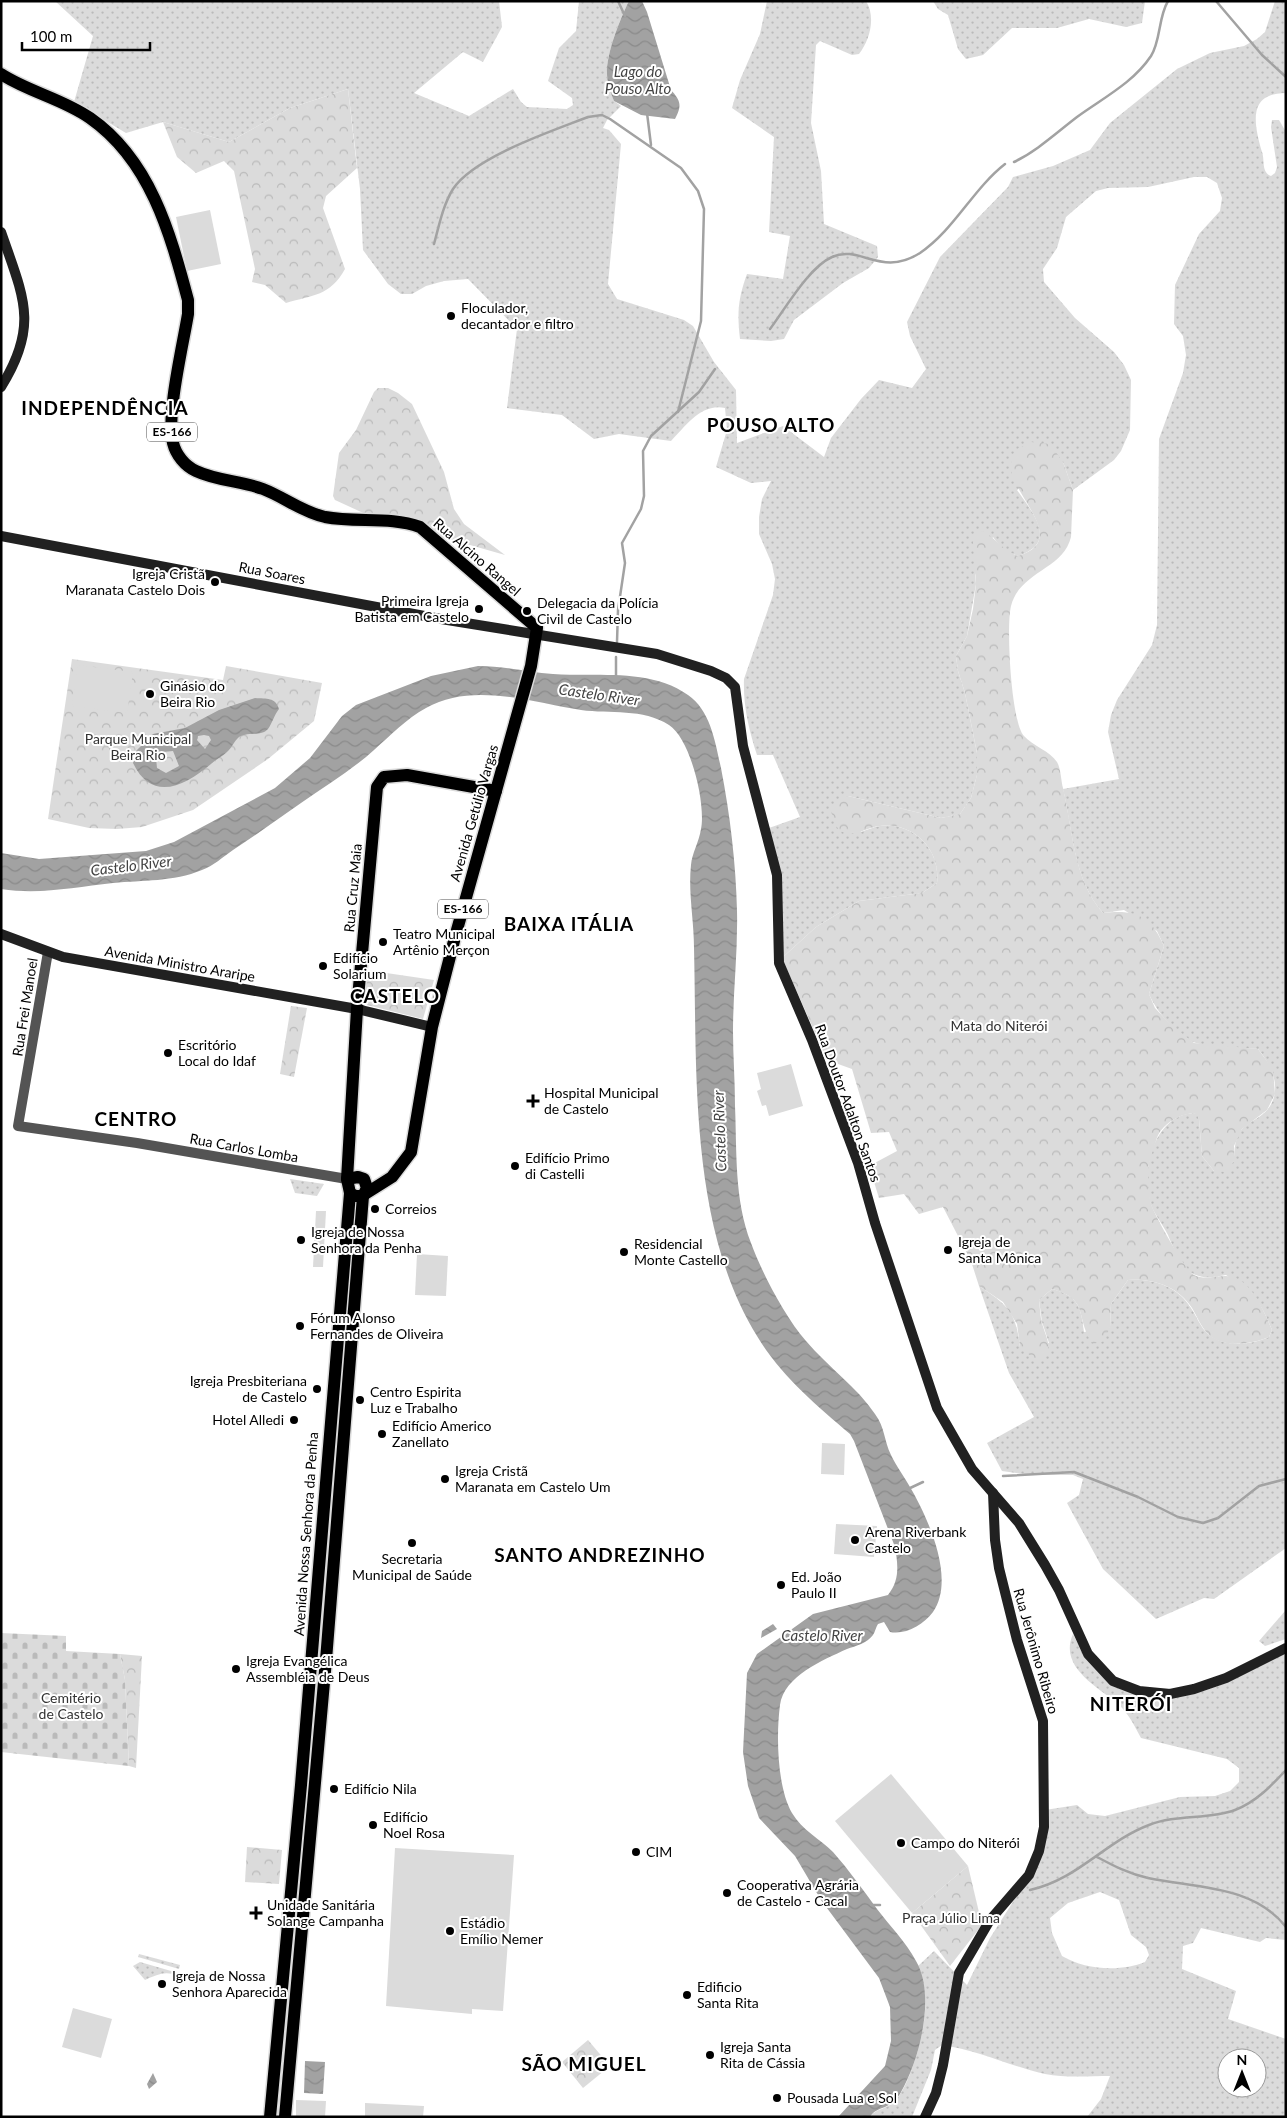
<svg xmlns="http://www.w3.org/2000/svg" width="1287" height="2118" font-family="Lato,sans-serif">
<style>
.grass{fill:url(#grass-dots);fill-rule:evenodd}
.forest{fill:url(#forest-crowns)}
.cemetery{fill:url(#cemetery-stones)}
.pitch{fill:#dbdbdb}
.water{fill:url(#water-waves);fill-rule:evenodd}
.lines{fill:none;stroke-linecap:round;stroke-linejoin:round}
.stream{stroke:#a2a2a2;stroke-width:2.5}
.primary-casing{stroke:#dbdbdb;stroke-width:15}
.tertiary{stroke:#545454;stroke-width:10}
.secondary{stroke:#212121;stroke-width:10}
.primary{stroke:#000;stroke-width:12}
.poi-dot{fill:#000;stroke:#fff;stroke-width:2}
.labels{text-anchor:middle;stroke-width:4;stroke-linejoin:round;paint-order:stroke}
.shield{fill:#fff;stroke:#4c4c4c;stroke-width:1}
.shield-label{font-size:12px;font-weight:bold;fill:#000}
.poi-label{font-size:14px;fill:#000;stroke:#fff;text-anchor:start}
.street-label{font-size:14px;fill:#000;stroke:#fff}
.park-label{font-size:14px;fill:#323232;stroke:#fff}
.water-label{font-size:15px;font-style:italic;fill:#434343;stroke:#fff}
.district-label{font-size:19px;font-weight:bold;letter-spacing:1px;fill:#000;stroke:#fff}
</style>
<defs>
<pattern id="grass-dots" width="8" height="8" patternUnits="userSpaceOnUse" patternTransform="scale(1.25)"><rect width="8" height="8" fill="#dbdbdb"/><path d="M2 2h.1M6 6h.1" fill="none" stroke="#bababa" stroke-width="1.8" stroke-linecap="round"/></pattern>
<pattern id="forest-crowns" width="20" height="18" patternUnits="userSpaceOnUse" patternTransform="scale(1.25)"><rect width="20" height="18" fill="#dbdbdb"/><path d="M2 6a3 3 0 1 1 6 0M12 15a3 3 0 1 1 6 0" fill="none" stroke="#bababa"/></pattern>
<pattern id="cemetery-stones" width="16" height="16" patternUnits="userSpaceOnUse" patternTransform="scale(1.25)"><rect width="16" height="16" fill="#dbdbdb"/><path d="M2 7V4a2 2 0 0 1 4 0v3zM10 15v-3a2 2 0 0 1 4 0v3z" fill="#bababa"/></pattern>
<pattern id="water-waves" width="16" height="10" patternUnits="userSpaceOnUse" patternTransform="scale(1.25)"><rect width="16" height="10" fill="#a2a2a2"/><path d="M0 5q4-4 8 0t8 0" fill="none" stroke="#8a8a8a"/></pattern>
</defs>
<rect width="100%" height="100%" fill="#fff"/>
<g class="grass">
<path d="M55 1H499L502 27 483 62 463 52 414 93 469 116 513 89 521 102 527 107 567 109 573 105 572 98 548 81 559 48 576 31 579 1H629C620 19 606 54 607 74 607 83 611 92 614 101L621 106 607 120 603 128 609 130 621 144 608 284 617 299 684 320 693 326 714 362 736 390 737 443 783 426 824 457 831 438 861 399 879 380 912 388 926 369 910 336 907 322 940 257 1008 187 1013 177 1053 166 1090 150 1110 123 1177 69 1210 53 1244 46 1257 39 1265 32 1275 1H1286V93C1247 93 1254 124 1262 152 1265 160 1261 172 1271 176L1275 173 1277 167 1271 127 1272 120H1279L1286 132V1548L1214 1599 1204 1598 1156 1619 1103 1569 1067 1503 1079 1495 1083 1479 1073 1475H1032L1002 1471 987 1443 1034 1417 1009 1373 979 1286C1008 1305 1016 1312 1020 1347L1049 1343 1042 1322 1039 1300 1052 1289C1078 1296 1081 1306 1084 1332L1110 1327 1111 1304 1128 1280C1152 1278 1178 1286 1191 1308 1196 1315 1201 1328 1208 1334 1225 1348 1250 1345 1269 1337L1272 1330C1259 1298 1254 1294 1226 1275 1216 1277 1205 1279 1196 1275 1182 1271 1173 1247 1168 1235 1163 1225 1155 1215 1151 1205 1140 1171 1154 1112 1197 1113L1199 1119 1202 1156 1214 1171 1234 1161C1234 1150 1235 1136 1243 1128 1250 1121 1262 1117 1268 1109 1283 1089 1272 1066 1258 1049 1238 1047 1216 1049 1196 1043 1178 1038 1156 1011 1149 994L1164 946 1157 931 1124 910 1103 913C1073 879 1073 831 1063 789L1119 779 1108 732 1111 715 1117 700 1152 645 1157 625 1159 439 1183 373 1186 355 1183 336 1174 324 1175 285 1199 234 1220 211 1222 198 1217 183 1207 177H1194L1148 187 1108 188 1096 191 1066 217 1057 248 1043 269 1044 282 1075 318 1114 352 1124 365 1131 380 1130 430 1121 451 1114 460 1073 490 1063 462 1017 490C1033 513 1059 543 1018 556L1003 550 993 537 975 575 976 584 967 636 956 656 958 671 965 693 977 753V775L971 798 960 814 941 818 848 796 861 832C867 830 873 827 880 826 913 822 941 849 937 883L922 893 859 901 816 927 782 958 769 828 800 817 773 755H757C749 730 743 706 744 679L773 595 775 579 772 564 759 534V517L762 499 771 481 751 483 716 467 727 430 725 408C701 403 686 426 671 441L619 434 594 439 562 415 507 408 517 329 468 279 444 281 426 286 412 294H401L388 284 363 250 360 189 348 89 290 108 229 142 163 122 126 133 74 102 93 36Z"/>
<path d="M767 1H866C876 17 870 40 859 54L852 55 820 41 816 45 811 123 821 171 824 224 877 246 878 257 869 268 843 283 794 320 784 339 771 341 740 339C737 313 738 299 747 274L783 279 790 236 769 232 774 137 732 108 740 80 760 34Z"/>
<polygon points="933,1 1145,1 1142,23 1126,27 1089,19 1057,28 1012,28 983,55 966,59 958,49 948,15 938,9"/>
<polygon points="290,1179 324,1184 317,1196 295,1193"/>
<polygon points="1286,1610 1286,1639 1265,1646 1259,1641"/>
<path d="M1073 1634 1082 1652 1119 1686 1204 1691 1226 1683 1286 1652V1940L1266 1938 1260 1942 1201 1928 1193 1943 1183 1946 1182 1969 1236 1991 1228 2019 1286 2039V2117H1087L1101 2099 1110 2076C1089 2076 1065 2078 1045 2074 1010 2066 977 2050 942 2045L935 2050 931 2070 912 2117H870C876 2108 888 2109 895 2101 911 2083 924 2035 925 2011 926 1996 924 1980 918 1966L934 1951 967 1985 990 1938 1016 1897 1019 1884 1039 1852 1045 1810 1077 1805 1088 1814 1105 1816 1180 1797 1215 1796 1230 1791 1239 1782V1768L1227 1759 1141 1738C1135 1727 1129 1714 1119 1705 1099 1687 1058 1668 1073 1634ZM1100 1892 1119 1900 1131 1935 1146 1947 1149 1955 1145 1962C1121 1972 1085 1970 1062 1956L1052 1933 1050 1918 1068 1903ZM1227 2058H1257V2088H1227Z"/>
<polygon points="139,1954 180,1965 179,1969 138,1957"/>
<path d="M140 1962 178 1973 180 1977C166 1970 159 1974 145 1980L133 1966Z"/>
</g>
<g class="forest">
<path d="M348 89 357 168 326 196 323 208 345 269C330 296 313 295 286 303L265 285 252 282 255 269 234 171 224 161 196 173 177 157 163 122 229 142 290 108Z"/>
<polygon points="378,388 388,388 398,393 412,404 444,472 454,509 464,524 505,555 372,517 335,500 333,496 339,453 356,430 374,392"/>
<path d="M1031 442 1050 444 1063 462 1073 490 1071 537C1063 570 1020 571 1011 606 1006 626 1011 722 1024 736 1033 746 1050 751 1057 762 1061 769 1061 781 1063 788 1073 830 1073 879 1103 913 1136 909 1151 916 1164 946L1149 994 1155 1008 1171 1025 1194 1043 1258 1049 1273 1069 1275 1094 1267 1110 1242 1129 1234 1146V1161L1227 1172 1214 1171 1202 1156 1199 1119 1196 1113C1181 1113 1160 1124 1156 1141 1153 1151 1148 1163 1148 1174 1148 1183 1149 1196 1151 1204 1155 1216 1185 1270 1194 1275 1204 1280 1215 1276 1225 1276 1250 1275 1264 1311 1272 1330L1269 1337C1253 1344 1222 1349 1208 1334 1201 1327 1197 1316 1192 1308 1178 1286 1152 1278 1128 1280L1111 1304 1110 1327 1104 1341 1093 1344C1074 1317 1091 1300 1052 1289L1039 1300C1040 1307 1040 1316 1042 1323 1047 1342 1055 1347 1038 1362L1020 1347 1017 1324 1003 1302 979 1286 971 1261 943 1207 919 1214 904 1194 879 1198 869 1166 897 1151 889 1132 871 1133 852 1069 827 1060 782 958 816 927 859 901 922 893 937 883C941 849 913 822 880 826 868 827 857 836 845 833 835 830 834 820 831 811L837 800 848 796 941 818 960 814 971 798 977 775V753L965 693 958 671 956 656 967 636 973 609 976 584 973 542 978 532 983 531C998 540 1001 549 1018 556 1069 540 1015 499 1011 469 1010 463 1013 456 1015 450Z"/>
<polygon points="72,659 223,680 226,666 322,683 314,721 268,759 193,810 142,827 117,829 89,828 48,819"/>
<polygon points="366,970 434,980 423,1019 363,1004"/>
<polygon points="291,1006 307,1008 294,1077 280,1074"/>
<polygon points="120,1654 142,1656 136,1768 129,1766 125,1680"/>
<polygon points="247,1847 282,1850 279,1884 245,1882"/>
<polygon points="968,1866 982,1925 950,1966 912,1913"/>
<polygon points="588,2040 610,2066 583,2088 562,2062"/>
</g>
<polygon class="cemetery" points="1,1633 66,1636 66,1651 120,1654 125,1680 129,1766 1,1752"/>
<g class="pitch">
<polygon points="210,210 221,264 187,271 176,217"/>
<polygon points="78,665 133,672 127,713 72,706"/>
<polygon points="791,1064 803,1106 769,1116 766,1105 762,1106 757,1091 761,1089 757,1073"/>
<polygon points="316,1211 326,1211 323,1267 313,1267"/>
<polygon points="417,1254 448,1256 446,1296 415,1295"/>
<polygon points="822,1443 845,1444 844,1475 821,1474"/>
<polygon points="836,1524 877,1526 874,1557 834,1554"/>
<polygon points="891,1774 968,1866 912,1913 835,1821"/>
<polygon points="395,1848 514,1855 503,2011 472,2009 472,2014 386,2006"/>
<polygon points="73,2008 112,2019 101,2058 62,2047"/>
<polygon points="296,2100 326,2101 325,2117 296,2117"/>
<polygon points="365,2103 424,2106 423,2117 365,2117"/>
</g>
<g class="water">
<path d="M629 1H642L647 12 671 90C681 101 682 106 675 119L641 115 614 101C611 93 607 83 607 74 606 54 620 19 629 1Z"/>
<path d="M478 666C504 666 528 672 553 674 597 677 650 668 688 695 711 711 715 742 721 768 730 814 736 864 737 911 738 951 733 991 733 1031 733 1056 735 1081 735 1106 737 1152 734 1199 751 1243 762 1273 785 1317 806 1341 828 1367 857 1387 875 1414 885 1427 884 1441 891 1455 896 1466 904 1476 910 1487 928 1518 956 1579 933 1612 923 1625 906 1635 890 1632L884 1622 878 1624C876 1627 875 1632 873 1635 867 1643 856 1646 847 1649 823 1660 784 1676 780 1705 776 1735 777 1787 792 1813 802 1830 820 1839 833 1852 849 1870 863 1890 877 1909 890 1926 906 1942 916 1961 936 1995 920 2059 901 2092 891 2111 877 2105 870 2117H838L885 2066 891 2041 890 2007 879 1978 821 1900 795 1856 759 1818 748 1786 743 1752 747 1673 757 1654 813 1614 888 1595C900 1580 898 1565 895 1547L854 1441 850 1434C816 1405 780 1375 757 1336 689 1226 697 1072 694 948 694 920 688 892 691 865 692 853 699 842 701 829 706 805 691 739 669 725 643 708 610 714 581 710 533 703 473 681 426 708 406 719 391 735 374 750 352 770 325 786 301 803 278 819 256 835 233 850 223 857 213 866 202 870 173 882 143 880 113 883 75 887 40 895 1 889V853L39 859 146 851 174 842 275 788 310 758 342 716 356 705 431 676Z"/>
<path d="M255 698C267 699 275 697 279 709 274 715 272 724 268 729 261 737 248 731 239 737 234 741 232 748 227 752 222 757 216 759 211 764 185 786 152 803 133 763L136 751 153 734 185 728 219 710ZM204 735 209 736 211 740 205 749 197 740 198 736ZM173 751 179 766 166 773 157 768 156 758 163 752Z"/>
<polygon points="773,1624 777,1629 761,1638 762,1631"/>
<polygon points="305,2061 325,2062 323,2094 304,2093"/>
<polygon points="153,2073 157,2082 149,2089 147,2084"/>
</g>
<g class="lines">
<g class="stream">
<polyline points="618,1 625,16"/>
<polyline points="1216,1 1262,55 1286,77"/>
<polyline points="647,113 651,145"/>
<path d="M1014 162C1037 151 1056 133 1077 117 1103 98 1133 83 1151 56 1161 40 1158 18 1168 1"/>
<path d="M434 244C439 226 443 205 453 189 474 157 552 131 588 117L602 115 610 119 681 168 698 191 704 209 701 321 678 412"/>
<path d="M770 329C785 309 809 267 832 257 860 244 881 278 920 253 954 230 973 189 1005 164"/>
<polyline points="617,642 618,610 625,563 622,543 641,509 644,496 643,451 651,436 699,392 715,369"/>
<polyline points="616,678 616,657"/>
<polyline points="1003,1476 1074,1472 1138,1497 1178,1517 1203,1523 1218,1518 1259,1486 1286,1479"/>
<polyline points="908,1489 923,1482"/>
<path d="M1097 1857C1114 1866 1129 1874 1148 1878 1196 1888 1253 1885 1286 1927"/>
<path d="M1030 1890C1077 1880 1106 1841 1149 1825 1177 1814 1208 1820 1235 1810 1256 1802 1271 1786 1286 1770"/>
<polyline points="871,1905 880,1905"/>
</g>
<g class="primary-casing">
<g id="primary">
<path d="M1 74C29 92 63 99 90 118 150 160 170 232 188 300V314C183 345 166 415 173 443 176 455 185 466 196 471 217 481 242 481 263 489 284 497 302 512 325 517 357 523 390 516 420 527L537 628 531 666 520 705 455 937 432 1027 411 1152 392 1177 365 1194"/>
<polygon points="358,1177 364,1179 367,1188 363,1196 355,1196 350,1193 347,1179"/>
<polyline points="347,1179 357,1009 377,787 384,777 407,775 496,791"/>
<polyline points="270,2117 301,1785 350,1193"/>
<polyline points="285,2117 326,1660 363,1196"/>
</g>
</g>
<polyline class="tertiary" points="48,952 18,1126 137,1143 347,1179"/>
<g class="secondary">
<path d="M1 232C23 296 40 325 1 387"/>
<polyline points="1,536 435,618 657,654 711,671 726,678 735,687 743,746 777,875 779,963 812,1040 858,1163 875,1223 937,1408 972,1469 1019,1523 1045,1565 1059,1590 1088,1654 1113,1681 1139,1691 1170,1694 1194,1689 1226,1678 1286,1648"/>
<polyline points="1,934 63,957 357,1009 432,1027"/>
<polyline points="925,2117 936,2093 943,2065 959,1973 990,1920 1029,1875 1039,1851 1044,1827 1043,1721 1017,1640 999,1568 995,1540 993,1493"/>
</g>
<use href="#primary" class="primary"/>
</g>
<g class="poi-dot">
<circle cx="451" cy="316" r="5"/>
<circle cx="215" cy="582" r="5"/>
<circle cx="479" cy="609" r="5"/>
<circle cx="527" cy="611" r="5"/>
<circle cx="150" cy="694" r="5"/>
<circle cx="383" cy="942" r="5"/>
<circle cx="323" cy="966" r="5"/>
<circle cx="168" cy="1053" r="5"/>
<path d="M530.5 1093.5h5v5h5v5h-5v5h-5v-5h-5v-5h5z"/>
<circle cx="515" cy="1166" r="5"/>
<circle cx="375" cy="1209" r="5"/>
<circle cx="301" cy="1240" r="5"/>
<circle cx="948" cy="1250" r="5"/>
<circle cx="624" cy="1252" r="5"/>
<circle cx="300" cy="1326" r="5"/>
<circle cx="317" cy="1389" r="5"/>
<circle cx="360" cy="1400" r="5"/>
<circle cx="294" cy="1420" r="5"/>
<circle cx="382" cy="1434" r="5"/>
<circle cx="445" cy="1479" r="5"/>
<circle cx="855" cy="1540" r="5"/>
<circle cx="412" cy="1543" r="5"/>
<circle cx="781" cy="1585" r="5"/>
<circle cx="236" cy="1669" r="5"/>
<circle cx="334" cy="1789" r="5"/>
<circle cx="373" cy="1825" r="5"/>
<circle cx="901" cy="1843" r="5"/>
<circle cx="636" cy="1852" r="5"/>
<circle cx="727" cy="1893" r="5"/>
<path d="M253.5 1905.5h5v5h5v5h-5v5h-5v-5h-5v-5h5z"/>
<circle cx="450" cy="1931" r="5"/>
<circle cx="162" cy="1984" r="5"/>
<circle cx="687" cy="1995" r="5"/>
<circle cx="710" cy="2055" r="5"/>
<circle cx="777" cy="2098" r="5"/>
</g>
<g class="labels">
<g class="shield">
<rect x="147" y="422.5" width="50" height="19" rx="4"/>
<rect x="438" y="899.5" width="50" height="19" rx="4"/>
</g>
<g class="shield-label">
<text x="172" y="436">ES-166</text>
<text x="463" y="913">ES-166</text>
</g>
<g class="poi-label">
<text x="461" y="313">Floculador,<tspan x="461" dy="16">decantador e filtro</tspan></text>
<text x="205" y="579" text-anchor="end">Igreja Cristã<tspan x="205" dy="16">Maranata Castelo Dois</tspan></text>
<text x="469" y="606" text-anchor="end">Primeira Igreja<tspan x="469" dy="16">Batista em Castelo</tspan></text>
<text x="537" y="608">Delegacia da Polícia<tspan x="537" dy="16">Civil de Castelo</tspan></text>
<text x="160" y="691">Ginásio do<tspan x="160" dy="16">Beira Rio</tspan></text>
<text x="393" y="939">Teatro Municipal<tspan x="393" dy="16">Artênio Merçon</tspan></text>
<text x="333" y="963">Edifício<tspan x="333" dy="16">Solarium</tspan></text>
<text x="178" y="1050">Escritório<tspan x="178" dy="16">Local do Idaf</tspan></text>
<text x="544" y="1098">Hospital Municipal<tspan x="544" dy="16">de Castelo</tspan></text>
<text x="525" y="1163">Edifício Primo<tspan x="525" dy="16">di Castelli</tspan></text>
<text x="385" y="1214">Correios</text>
<text x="311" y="1237">Igreja de Nossa<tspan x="311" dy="16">Senhora da Penha</tspan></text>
<text x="958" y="1247">Igreja de<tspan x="958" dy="16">Santa Mônica</tspan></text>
<text x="634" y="1249">Residencial<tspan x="634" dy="16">Monte Castello</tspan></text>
<text x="310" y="1323">Fórum Alonso<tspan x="310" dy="16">Fernandes de Oliveira</tspan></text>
<text x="307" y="1386" text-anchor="end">Igreja Presbiteriana<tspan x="307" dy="16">de Castelo</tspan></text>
<text x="370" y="1397">Centro Espirita<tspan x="370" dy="16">Luz e Trabalho</tspan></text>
<text x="284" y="1425" text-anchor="end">Hotel Alledi</text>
<text x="392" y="1431">Edifício Americo<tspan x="392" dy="16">Zanellato</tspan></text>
<text x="455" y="1476">Igreja Cristã<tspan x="455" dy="16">Maranata em Castelo Um</tspan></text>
<text x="865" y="1537">Arena Riverbank<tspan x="865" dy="16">Castelo</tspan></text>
<text x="412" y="1564" text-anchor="middle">Secretaria<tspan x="412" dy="16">Municipal de Saúde</tspan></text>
<text x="791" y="1582">Ed. João<tspan x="791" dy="16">Paulo II</tspan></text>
<text x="246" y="1666">Igreja Evangélica<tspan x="246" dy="16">Assembléia de Deus</tspan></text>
<text x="344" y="1794">Edifício Nila</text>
<text x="383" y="1822">Edifício<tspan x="383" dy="16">Noel Rosa</tspan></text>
<text x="911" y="1848">Campo do Niterói</text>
<text x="646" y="1857">CIM</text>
<text x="737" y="1890">Cooperativa Agrária<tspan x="737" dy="16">de Castelo - Cacal</tspan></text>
<text x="267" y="1910">Unidade Sanitária<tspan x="267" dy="16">Solange Campanha</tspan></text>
<text x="460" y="1928">Estádio<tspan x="460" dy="16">Emílio Nemer</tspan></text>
<text x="172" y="1981">Igreja de Nossa<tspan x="172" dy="16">Senhora Aparecida</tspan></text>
<text x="697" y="1992">Edificio<tspan x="697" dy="16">Santa Rita</tspan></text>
<text x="720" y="2052">Igreja Santa<tspan x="720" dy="16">Rita de Cássia</tspan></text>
<text x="787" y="2103">Pousada Lua e Sol</text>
</g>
<g class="street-label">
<text transform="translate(477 557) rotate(41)" y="5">Rua Alcino Rangel</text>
<text transform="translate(272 573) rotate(11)" y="5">Rua Soares</text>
<text transform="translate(474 813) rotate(-74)" y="5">Avenida Getúlio Vargas</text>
<text transform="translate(353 888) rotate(-85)" y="5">Rua Cruz Maia</text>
<text transform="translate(180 964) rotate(10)" y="5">Avenida Ministro Araripe</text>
<text transform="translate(25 1007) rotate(-81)" y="5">Rua Frei Manoel</text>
<text transform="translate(848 1103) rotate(70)" y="5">Rua Doutor Adalton Santos</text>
<text transform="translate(244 1148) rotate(10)" y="5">Rua Carlos Lomba</text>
<text transform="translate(306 1534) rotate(-86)" y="5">Avenida Nossa Senhora da Penha</text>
<text transform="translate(1036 1651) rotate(74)" y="5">Rua Jerônimo Ribeiro</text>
</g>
<g class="park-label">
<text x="138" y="744">Parque Municipal<tspan x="138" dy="16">Beira Rio</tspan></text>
<text x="999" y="1031">Mata do Niterói</text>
<text x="71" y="1703">Cemitério<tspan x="71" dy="16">de Castelo</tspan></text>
<text x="951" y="1923">Praça Júlio Lima</text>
</g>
<g class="water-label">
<text x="638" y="77">Lago do<tspan x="638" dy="17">Pouso Alto</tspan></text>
<text transform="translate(599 695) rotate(8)" y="5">Castelo River</text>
<text transform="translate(131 866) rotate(-7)" y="5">Castelo River</text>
<text transform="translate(720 1131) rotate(-92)" y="5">Castelo River</text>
<text x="822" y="1641">Castelo River</text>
</g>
<g class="district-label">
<text x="105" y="415">INDEPENDÊNCIA</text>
<text x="771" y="432">POUSO ALTO</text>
<text x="569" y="931">BAIXA ITÁLIA</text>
<text x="395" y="1003">CASTELO</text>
<text x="136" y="1126">CENTRO</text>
<text x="600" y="1562">SANTO ANDREZINHO</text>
<text x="1131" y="1711">NITERÓI</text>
<text x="584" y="2071">SÃO MIGUEL</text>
</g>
</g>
<rect width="1287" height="2118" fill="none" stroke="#000000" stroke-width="5"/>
<g transform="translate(1242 2073)"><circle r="24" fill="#ffffff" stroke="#999999"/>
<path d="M0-4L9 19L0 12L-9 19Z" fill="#000000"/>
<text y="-8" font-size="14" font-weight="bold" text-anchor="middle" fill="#000000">N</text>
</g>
<path d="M22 42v8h128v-8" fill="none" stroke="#000000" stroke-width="2.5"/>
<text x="30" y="42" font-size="15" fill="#000000" stroke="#ffffff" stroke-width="4" paint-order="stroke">100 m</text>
</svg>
